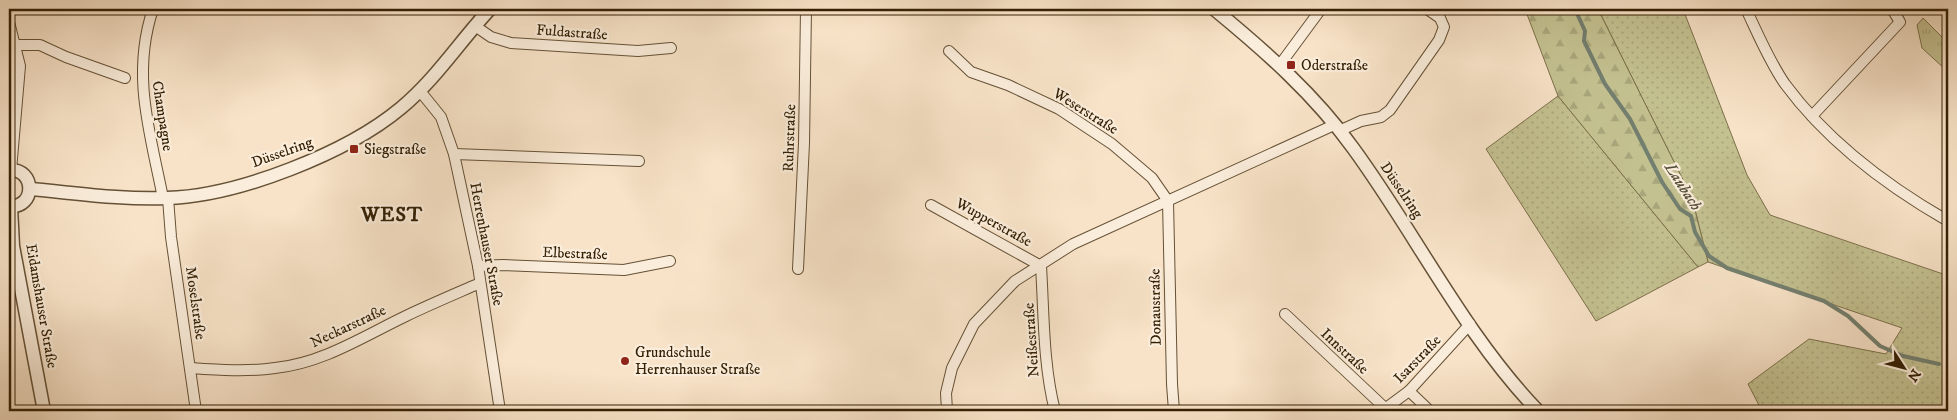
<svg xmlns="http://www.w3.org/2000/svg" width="1957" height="420" font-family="'IM FELL DW Pica',serif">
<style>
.grass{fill:url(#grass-dots);stroke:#7c704b}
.forest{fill:url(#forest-firs);stroke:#7c704b}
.park{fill:url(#park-tufts);stroke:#7c704b}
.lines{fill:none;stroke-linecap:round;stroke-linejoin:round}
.stream{stroke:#737f6f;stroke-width:4}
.minor-casing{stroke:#655136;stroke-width:12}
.tertiary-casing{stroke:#655136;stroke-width:15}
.minor{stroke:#faeddb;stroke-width:10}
.tertiary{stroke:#faeddb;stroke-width:12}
.poi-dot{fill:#8f2418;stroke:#faeddb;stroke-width:2}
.labels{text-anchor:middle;stroke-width:4.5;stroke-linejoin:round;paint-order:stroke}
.street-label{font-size:15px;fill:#342005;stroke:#faeddb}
.poi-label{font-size:15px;fill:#342005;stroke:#faeddb;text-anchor:start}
.water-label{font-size:16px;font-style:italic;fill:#544f3a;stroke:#faeddb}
.district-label{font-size:20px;font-weight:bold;letter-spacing:1px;fill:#342005;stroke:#faeddb}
</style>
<defs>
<pattern id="grass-dots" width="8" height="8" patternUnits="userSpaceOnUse" patternTransform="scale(1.25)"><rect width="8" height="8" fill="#c4c191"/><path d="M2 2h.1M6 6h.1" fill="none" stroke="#a9a67c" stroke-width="1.8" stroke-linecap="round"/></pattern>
<pattern id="forest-firs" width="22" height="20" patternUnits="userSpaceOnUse" patternTransform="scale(1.25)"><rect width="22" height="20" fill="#c4c191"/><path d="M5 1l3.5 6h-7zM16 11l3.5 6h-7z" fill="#a9a67c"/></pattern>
<pattern id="park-tufts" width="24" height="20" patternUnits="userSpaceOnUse" patternTransform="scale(1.25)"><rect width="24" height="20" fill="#c4c191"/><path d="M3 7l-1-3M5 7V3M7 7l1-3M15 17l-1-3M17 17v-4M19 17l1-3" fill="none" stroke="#a9a67c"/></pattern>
</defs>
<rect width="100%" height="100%" fill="#f8e3c8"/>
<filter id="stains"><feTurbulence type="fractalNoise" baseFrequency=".004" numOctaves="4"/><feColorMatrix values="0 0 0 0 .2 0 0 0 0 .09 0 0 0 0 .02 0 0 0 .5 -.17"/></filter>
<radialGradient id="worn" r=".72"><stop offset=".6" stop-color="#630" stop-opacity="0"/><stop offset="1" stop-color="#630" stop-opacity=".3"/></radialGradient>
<g class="grass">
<polygon points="1598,9 1683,9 1747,175 1770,215 1946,275 1948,278 1948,411 1762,411 1748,384 1809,339 1886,354 1902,328 1708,262 1692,198"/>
<polygon points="1558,96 1698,267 1596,321 1486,149"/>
</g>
<polygon class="forest" points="1525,9 1598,9 1692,198 1708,262 1698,267 1558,96"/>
<polygon class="park" points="1923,18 1948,43 1948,68 1946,70 1922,48 1917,25"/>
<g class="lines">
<polyline class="stream" points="1575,9 1585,31 1584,41 1605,84 1630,119 1662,182 1680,209 1691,216 1695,232 1709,256 1727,268 1824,301 1848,316 1880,346 1903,356 1939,364"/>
<g class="minor-casing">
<g id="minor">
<path d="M153 9C131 75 150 132 163 198"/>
<path d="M1746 9C1758 34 1769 61 1785 84 1827 141 1887 186 1948 221"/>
<polyline points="9,22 20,66 11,170"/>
<polyline points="475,26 491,37 511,43 638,51 671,48"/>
<polyline points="16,45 40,45 66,57 125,78"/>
<polyline points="949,51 971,72 1008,85 1059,109 1112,144 1152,178 1168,201 1172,384 1174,411"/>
<polyline points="1279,66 1321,9"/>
<polyline points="420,91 441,117 454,154 478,266 500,411"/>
<polyline points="1812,116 1900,22 1892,9"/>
<polyline points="1339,131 1361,121 1381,117 1390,110 1439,40 1444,27 1440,18 1427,9"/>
<polyline points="454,154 639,161"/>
<polyline points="168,198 171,237 196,411"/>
<path d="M931 205 1041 266C1044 314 1043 364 1055 411"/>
<polyline points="478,266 503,265 624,270 670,261"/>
<polyline points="798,269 804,143 806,9"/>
<polyline points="1285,314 1386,409"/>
<path d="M191 368C219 370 247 372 275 368 323 363 364 336 406 316 431 304 455 294 480 283"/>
<polyline points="1409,391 1430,411"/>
<polyline points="947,411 946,393 952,368 974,324 1015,281 1073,244 1334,125"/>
<polyline points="1382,411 1409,391 1470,324"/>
</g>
</g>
<g class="tertiary-casing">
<g id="tertiary">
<path d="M1214 9C1264 50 1315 95 1353 148 1416 234 1464 334 1538 411"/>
<path d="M9 170C36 168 36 209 9 206"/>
<path d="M30 189C76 193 121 200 167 198 238 196 347 153 401 108 436 79 460 41 490 9"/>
<polyline points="11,207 13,246 44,411"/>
</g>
</g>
<use href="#minor" class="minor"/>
<use href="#tertiary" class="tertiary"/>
</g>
<g class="poi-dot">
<rect x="1286" y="60" width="10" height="10" rx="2.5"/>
<rect x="349" y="144" width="10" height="10" rx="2.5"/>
<circle cx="625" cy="361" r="5"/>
</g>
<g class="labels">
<g class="street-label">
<text transform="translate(572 32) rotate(4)" y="5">Fuldastraße</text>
<text transform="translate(1086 111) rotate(32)" y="5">Weserstraße</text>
<text transform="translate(163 116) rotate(81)" y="5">Champagne</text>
<text transform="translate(789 138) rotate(-88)" y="5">Ruhrstraße</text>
<text transform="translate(282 152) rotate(-20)" y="5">Düsselring</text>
<text transform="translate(1402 190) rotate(56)" y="5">Düsselring</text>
<text transform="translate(994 222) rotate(29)" y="5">Wupperstraße</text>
<text transform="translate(487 244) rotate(79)" y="5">Herrenhauser Straße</text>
<text transform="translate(575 253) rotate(2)" y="5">Elbestraße</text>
<text transform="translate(196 303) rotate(82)" y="5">Moselstraße</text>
<text transform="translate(42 306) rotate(80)" y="5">Eidamshauser Straße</text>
<text transform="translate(1155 307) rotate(-91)" y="5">Donaustraße</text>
<text transform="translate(348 326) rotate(-25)" y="5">Neckarstraße</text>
<text transform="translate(1031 340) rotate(-94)" y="5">Neißestraße</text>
<text transform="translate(1345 351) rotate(43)" y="5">Innstraße</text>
<text transform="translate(1417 359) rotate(-46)" y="5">Isarstraße</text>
</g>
<g class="poi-label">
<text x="1301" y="70">Oderstraße</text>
<text x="364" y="154">Siegstraße</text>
<text x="635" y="357">Grundschule<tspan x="635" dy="17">Herrenhauser Straße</tspan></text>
</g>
<g class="water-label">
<text transform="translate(1684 186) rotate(57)" y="6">Laubach</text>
</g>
<g class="district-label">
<text x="392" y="221">WEST</text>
</g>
</g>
<rect width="1957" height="420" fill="none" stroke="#f8e3c8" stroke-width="30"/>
<rect x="10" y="10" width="1937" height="400" fill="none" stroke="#342005" stroke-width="2.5"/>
<rect x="15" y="15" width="1927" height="390" fill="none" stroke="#342005"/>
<g transform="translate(1904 368) rotate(126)" stroke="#faeddb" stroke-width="4" paint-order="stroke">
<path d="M0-4L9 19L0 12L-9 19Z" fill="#342005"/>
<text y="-8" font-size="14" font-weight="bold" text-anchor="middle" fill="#342005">N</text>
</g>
<rect width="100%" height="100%" filter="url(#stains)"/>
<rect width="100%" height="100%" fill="url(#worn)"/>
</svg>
